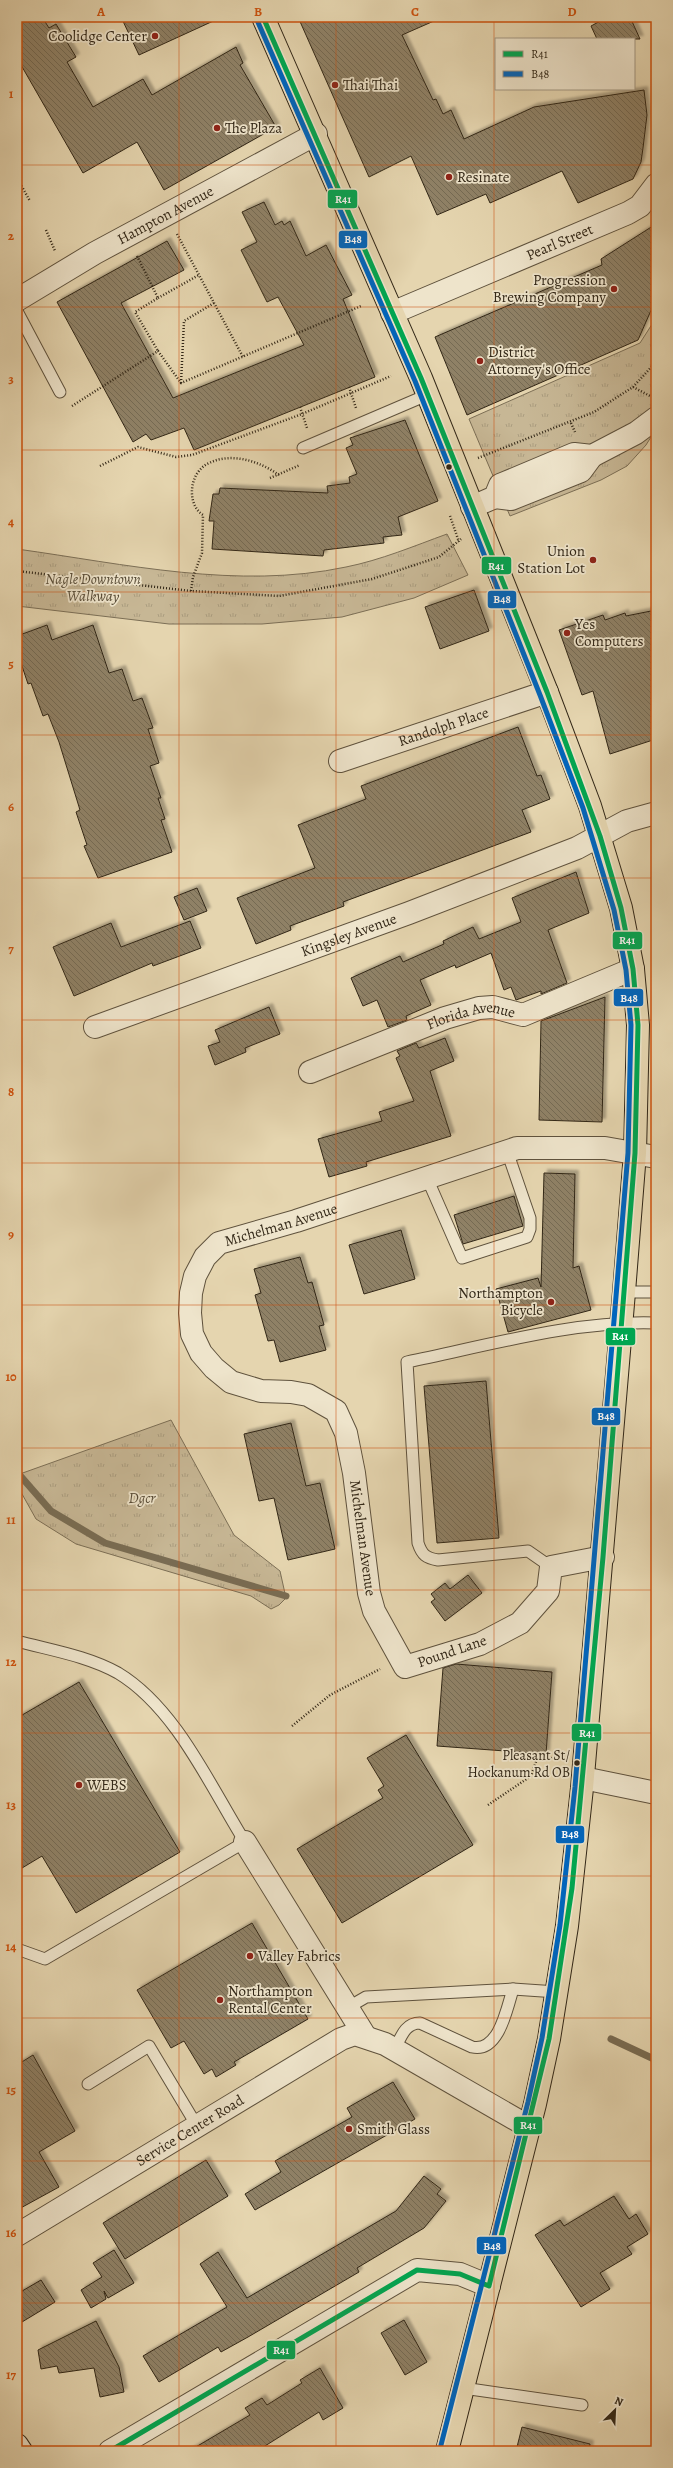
<svg xmlns="http://www.w3.org/2000/svg" width="673" height="2468" font-family="Alegreya,serif">
<style>
.park{fill:url(#park-tufts);stroke:#7c6f56}
.lines{fill:none;stroke-linecap:round;stroke-linejoin:round}
.stream{stroke:#796c53;stroke-width:7}
.building{fill:url(#building-back-hatch);stroke:#322717;filter:url(#shadow)}
.lane-casing{stroke:#5f523d;stroke-width:13}
.street-casing{stroke:#5f523d;stroke-width:24}
.secondary-casing{stroke:#322717;stroke-width:24}
.primary-casing{stroke:#322717;stroke-width:24}
.path{stroke:#322717;stroke-width:2.5;stroke-dasharray:1 2;stroke-linecap:butt}
.lane{stroke:#eee4cb;stroke-width:11}
.street{stroke:#eee4cb;stroke-width:22}
.secondary{stroke:#eee4cb;stroke-width:22}
.primary{stroke:#e5d5af;stroke-width:22}
.bus-1-casing{stroke:#eee4cb;stroke-width:8}
.bus-2-casing{stroke:#eee4cb;stroke-width:8}
.bus-1{stroke:#00a651;stroke-width:5}
.bus-2{stroke:#0065bd;stroke-width:5}
.grid{fill:none;stroke:#cd520e;stroke-width:1;stroke-opacity:0.55}
.poi-dot{fill:#8f2418;stroke:#eee4cb;stroke-width:1.5}
.bus-dot{fill:#322717;stroke:#eee4cb;stroke-width:1.5}
.labels{text-anchor:middle;stroke-width:3.5;stroke-linejoin:round;paint-order:stroke}
.bus-label{font-size:14px;fill:#322717;stroke:#eee4cb;text-anchor:end}
.poi-label{font-size:15px;fill:#322717;stroke:#eee4cb;text-anchor:start}
.street-label{font-size:15px;fill:#322717;stroke:#eee4cb}
.park-label{font-size:15px;font-style:italic;fill:#574b36;stroke:#eee4cb}
.line-badge{stroke:#eee4cb;stroke-width:1.5}
.badge-label{font-size:11px;text-anchor:middle;font-weight:bold;fill:#fff}
.neatline{fill:none;stroke:#cd520e;stroke-width:1.5}
.grid-label{font-size:13px;text-anchor:middle;font-weight:bold;fill:#cd520e}
</style>
<defs>
<pattern id="park-tufts" width="24" height="20" patternUnits="userSpaceOnUse"><rect width="24" height="20" fill="#c7b795"/><path d="M3 7l-1-3M5 7V3M7 7l1-3M15 17l-1-3M17 17v-4M19 17l1-3" fill="none" stroke="#ab9d80"/></pattern>
<pattern id="building-back-hatch" width="6" height="6" patternUnits="userSpaceOnUse"><rect width="6" height="6" fill="#8f8166"/><path d="M-1 5l2 2M0 0l6 6M5-1l2 2" fill="none" stroke="#756a53"/></pattern>
<filter id="shadow"><feDropShadow dx="3.5" dy="-3.5" stdDeviation="1" flood-color="#0004"/></filter>
</defs>
<rect width="100%" height="100%" fill="#e5d5af"/>
<filter id="stains"><feTurbulence type="fractalNoise" baseFrequency=".005" numOctaves="4"/><feColorMatrix values="0 0 0 0 .2 0 0 0 0 .09 0 0 0 0 .02 0 0 0 .5 -.17"/></filter>
<radialGradient id="worn" r=".72"><stop offset=".6" stop-color="#630" stop-opacity="0"/><stop offset="1" stop-color="#630" stop-opacity=".3"/></radialGradient>
<g class="park">
<polygon points="656,318 656,429 646,445 627,466 601,480 510,516 469,419 640,343"/>
<path d="M447 534 468 575 414 598 342 617 262 624H169L17 606V549C125 564 238 590 346 567 381 560 414 546 447 534Z"/>
<polygon points="171,1420 234,1535 280,1571 286,1598 279,1605 271,1609 251,1596 76,1544 36,1519 17,1485 17,1475"/>
</g>
<g class="lines">
<g class="stream">
<polyline points="17,1472 51,1511 105,1543 286,1596"/>
<polyline points="611,2039 656,2060"/>
</g>
</g>
<g class="building">
<polygon points="17,17 42,17 49,28 56,24 76,57 67,62 93,107 143,79 152,95 236,47 243,63 240,65 276,127 164,190 137,142 83,173 17,58"/>
<polygon points="121,17 222,17 139,55"/>
<polygon points="298,17 443,17 402,35 433,100 436,99 443,114 451,110 464,139 534,107 644,90 647,115 643,148 641,162 633,179 578,203 562,171 490,203 486,194 437,215 411,156 369,177"/>
<polygon points="608,17 630,17 640,39 597,39 591,26"/>
<polygon points="264,202 275,225 282,221 284,225 290,221 306,256 326,245 352,295 343,299 375,377 194,450 184,428 151,440 146,434 133,442 57,302 167,241 184,270 121,303 173,398 304,345 278,297 267,302 241,250 257,242 242,212"/>
<polygon points="656,224 656,299 638,340 467,415 435,337 602,265 601,259"/>
<polygon points="405,420 438,501 398,517 402,535 383,537 384,543 324,550 323,556 212,549 214,521 209,521 213,494 219,494 220,488 328,493 327,486 350,483 349,477 357,474 346,448 353,445 350,438"/>
<polygon points="474,590 489,631 440,649 425,607"/>
<polygon points="656,610 656,739 610,754 593,691 582,695 559,630 603,615 605,620 625,613 626,616"/>
<polygon points="47,625 52,640 93,625 109,673 122,669 133,701 142,698 153,728 148,729 159,763 150,766 161,798 158,798 165,819 161,820 172,852 98,878 84,846 87,845 76,812 80,810 59,742 48,714 43,716 31,683 28,684 17,651 17,636"/>
<polygon points="518,727 537,776 541,775 550,799 522,810 531,832 343,902 344,906 290,926 291,930 256,944 237,898 315,868 298,825 366,799 361,786"/>
<polygon points="576,872 589,913 548,930 567,983 541,994 541,991 516,1000 511,987 504,990 491,953 456,968 455,965 420,980 431,1005 406,1016 407,1020 388,1027 377,1000 363,1006 351,978 400,956 403,962 444,944 443,941 473,927 479,939 521,922 512,898"/>
<polygon points="197,888 207,911 184,920 174,897"/>
<polygon points="190,921 201,948 153,966 152,963 74,996 53,947 111,923 121,947"/>
<polygon points="605,997 602,1122 539,1120 541,1021"/>
<polygon points="269,1007 280,1034 245,1048 246,1052 215,1065 208,1046 220,1042 215,1030"/>
<polygon points="445,1038 454,1061 430,1071 451,1136 366,1162 367,1166 329,1177 318,1139 382,1121 379,1112 414,1101 396,1058 400,1056 397,1051 416,1043 419,1048"/>
<polygon points="544,1173 575,1174 573,1268 579,1266 591,1310 508,1332 496,1289 538,1278 541,1287"/>
<polygon points="514,1196 523,1226 463,1244 454,1215"/>
<polygon points="401,1230 415,1279 364,1294 349,1245"/>
<polygon points="300,1257 308,1283 312,1282 324,1325 319,1326 326,1350 280,1362 274,1340 268,1341 255,1295 261,1293 254,1269"/>
<polygon points="486,1381 499,1538 437,1543 424,1386"/>
<polygon points="291,1423 306,1486 320,1483 335,1549 288,1560 274,1498 259,1501 244,1434"/>
<polygon points="468,1575 482,1593 445,1621 431,1602 435,1599 431,1594 445,1583 450,1589"/>
<polygon points="456,1664 552,1672 546,1754 437,1746 443,1668"/>
<polygon points="79,1682 180,1852 76,1913 42,1856 17,1871 17,1718"/>
<polygon points="406,1735 473,1845 342,1923 297,1849 383,1798 378,1790 384,1786 367,1758"/>
<polygon points="252,1923 308,2019 234,2062 236,2065 216,2077 212,2069 204,2074 184,2041 171,2048 137,1990"/>
<polygon points="33,2055 75,2131 39,2152 59,2187 17,2210 17,2065"/>
<polygon points="393,2082 415,2119 255,2210 245,2194 281,2172 275,2161 352,2117 347,2108"/>
<polygon points="206,2160 228,2196 125,2259 103,2223"/>
<polygon points="424,2176 441,2189 437,2194 446,2201 424,2228 357,2268 359,2272 248,2337 221,2352 218,2347 159,2382 143,2356 227,2307 200,2264 218,2252 247,2298 396,2211"/>
<polygon points="614,2196 629,2219 636,2214 648,2234 627,2247 632,2254 600,2273 610,2289 581,2307 535,2235 560,2220 564,2226"/>
<polygon points="114,2250 134,2283 108,2298 104,2291 106,2299 91,2308 81,2290 102,2277 93,2263"/>
<polygon points="41,2280 55,2302 17,2325 17,2294"/>
<polygon points="404,2320 427,2362 405,2375 381,2333"/>
<polygon points="96,2321 119,2367 124,2392 100,2397 94,2368 59,2373 57,2366 41,2369 38,2350"/>
<polygon points="320,2368 343,2408 323,2420 319,2412 257,2451 189,2451 250,2415 245,2408 262,2398 267,2405 302,2383 300,2380"/>
<polygon points="522,2427 590,2444 589,2451 516,2451"/>
</g>
<g class="lines">
<g class="lane-casing">
<g id="lane">
<polyline points="17,311 60,392"/>
<polyline points="303,448 427,395"/>
<polyline points="427,1178 462,1258 527,1237 530,1229 530,1218 507,1151"/>
<polyline points="624,1292 656,1292"/>
<path d="M551 1567 528 1551 438 1560C426 1558 422 1555 418 1543L407 1362C486 1346 576 1320 656 1323"/>
<path d="M17 1641C50 1650 88 1656 118 1673 176 1708 210 1786 245 1842L45 1959 17 1949"/>
<polyline points="347,2008 366,1997 513,1989 557,1992"/>
<path d="M395 2049C401 2037 405 2023 420 2023L472 2047C499 2053 507 2008 513 1989"/>
<polyline points="88,2084 149,2046 197,2126"/>
<polyline points="463,2388 582,2405"/>
</g>
</g>
<g class="street-casing">
<g id="street">
<path id="s1" d="M17 300 95 253 316 134"/>
<path id="s2" d="M392 313 628 213 640 206 656 185"/>
<polyline points="495,497 511,499 581,471 592,456"/>
<polyline points="472,507 495,497 500,485 574,454 592,456 636,433 656,418"/>
<path id="s3" d="M340 761 547 692"/>
<path id="s4" d="M95 1027 409 913 577 848 627 821 656 813"/>
<path id="s5" d="M310 1072 445 1018 479 1008 493 1007 523 1015 633 969"/>
<path id="s6" d="M603 1557 551 1567 548 1591 520 1623 480 1644 405 1667 374 1611 369 1593 354 1473 346 1433 336 1411 308 1395 291 1392 261 1391 231 1382 214 1368 201 1353 192 1334 190 1313 191 1293 195 1276 205 1257 219 1243 296 1221 517 1148H605L656 1157"/>
<polyline points="583,1778 656,1793"/>
<polyline points="245,1842 365,2036"/>
<path id="s7" d="M17 2235 341 2039 355 2034 385 2044 529 2127"/>
<polyline points="110,2451 417,2270 460,2274 489,2286"/>
</g>
</g>
<g class="secondary-casing">
<polyline id="secondary" points="17,2445 21,2451"/>
</g>
<g class="primary-casing">
<polyline id="primary" points="263,17 421,378 547,692 590,806 621,908 633,969 638,1025 635,1153 624,1292 582,1788 567,1926 549,2039 535,2104 447,2451"/>
</g>
<g class="path">
<polyline points="17,178 30,201"/>
<polyline points="46,230 55,251"/>
<polyline points="177,234 243,357"/>
<polyline points="137,256 158,298 135,312 158,351"/>
<polyline points="158,298 199,275"/>
<polyline points="181,383 184,321 214,303"/>
<polyline points="349,387 356,408"/>
<polyline points="633,387 650,396"/>
<polyline points="72,406 158,351 181,383 361,306"/>
<polyline points="300,407 307,428"/>
<polyline points="571,423 575,432"/>
<polyline points="478,458 594,412 633,387 656,362"/>
<polyline points="100,466 138,447 176,457 192,455 302,414 391,376"/>
<polyline points="270,478 300,465"/>
<polyline points="450,516 459,542"/>
<polyline points="17,571 191,591 279,596 372,579 439,557 461,539"/>
<path d="M191 591 193 577 202 553 203 515C186 504 189 472 209 463 232 452 259 461 279 475"/>
<polyline points="292,1726 330,1695 380,1669"/>
<polyline points="488,1805 531,1776 537,1759 554,1758"/>
</g>
<use href="#lane" class="lane"/>
<use href="#street" class="street"/>
<use href="#secondary" class="secondary"/>
<use href="#primary" class="primary"/>
<g class="bus-1-casing">
<polyline id="bus-1" points="110,2451 417,2270 460,2274 489,2286 549,2039 572,1888 603,1557 635,1153 638,1025 633,969 621,908 600,836 547,692 421,378 263,17"/>
</g>
<g class="bus-2-casing">
<polyline id="bus-2" points="257,20 415,381 540,695 583,808 614,910 626,970 631,1025 628,1153 575,1787 560,1925 542,2038 528,2102 440,2449"/>
</g>
<use href="#bus-1" class="bus-1"/>
<use href="#bus-2" class="bus-2"/>
</g>
<path class="grid" d="M179 17V2451M336 17V2451M494 17V2451M17 165H656M17 307H656M17 450H656M17 592H656M17 735H656M17 878H656M17 1020H656M17 1163H656M17 1305H656M17 1448H656M17 1590H656M17 1733H656M17 1876H656M17 2018H656M17 2161H656M17 2303H656"/>
<g class="poi-dot">
<circle cx="155" cy="36" r="4"/>
<circle cx="335" cy="85" r="4"/>
<circle cx="217" cy="128" r="4"/>
<circle cx="449" cy="177" r="4"/>
<circle cx="614" cy="289" r="4"/>
<circle cx="480" cy="361" r="4"/>
<circle cx="593" cy="560" r="4"/>
<circle cx="567" cy="633" r="4"/>
<circle cx="551" cy="1302" r="4"/>
<circle cx="79" cy="1785" r="4"/>
<circle cx="250" cy="1956" r="4"/>
<circle cx="220" cy="2000" r="4"/>
<circle cx="349" cy="2129" r="4"/>
</g>
<g class="bus-dot">
<circle cx="449" cy="467" r="3.5"/>
<circle cx="577" cy="1763" r="3.5"/>
</g>
<g class="labels">
<g class="bus-label">
<text x="570" y="1760">Pleasant St/<tspan x="570" dy="17">Hockanum Rd OB</tspan></text>
</g>
<g class="poi-label">
<text x="147" y="41" text-anchor="end">Coolidge Center</text>
<text x="343" y="90">Thai Thai</text>
<text x="225" y="133">The Plaza</text>
<text x="457" y="182">Resinate</text>
<text x="606" y="285" text-anchor="end">Progression<tspan x="606" dy="17">Brewing Company</tspan></text>
<text x="488" y="357">District<tspan x="488" dy="17">Attorney's Office</tspan></text>
<text x="585" y="556" text-anchor="end">Union<tspan x="585" dy="17">Station Lot</tspan></text>
<text x="575" y="629">Yes<tspan x="575" dy="17">Computers</tspan></text>
<text x="543" y="1298" text-anchor="end">Northampton<tspan x="543" dy="17">Bicycle</tspan></text>
<text x="87" y="1790">WEBS</text>
<text x="258" y="1961">Valley Fabrics</text>
<text x="228" y="1996">Northampton<tspan x="228" dy="17">Rental Center</tspan></text>
<text x="357" y="2134">Smith Glass</text>
</g>
<g class="street-label">
<text dy="5" stroke="none"><textPath href="#s1" startOffset="171">Hampton Avenue</textPath></text>
<text dy="5" stroke="none"><textPath href="#s2" startOffset="182">Pearl Street</textPath></text>
<text dy="5" stroke="none"><textPath href="#s3" startOffset="109">Randolph Place</textPath></text>
<text dy="5" stroke="none"><textPath href="#s4" startOffset="270">Kingsley Avenue</textPath></text>
<text dy="5" stroke="none"><textPath href="#s5" startOffset="172">Florida Avenue</textPath></text>
<text dy="5" stroke="none"><textPath href="#s6" startOffset="850">Michelman Avenue</textPath></text>
<text transform="translate(363 1538) rotate(82)" y="5">Michelman Avenue</text>
<text transform="translate(452 1651) rotate(-19)" y="5">Pound Lane</text>
<text dy="5" stroke="none"><textPath href="#s7" startOffset="202">Service Center Road</textPath></text>
</g>
<g class="park-label">
<text x="93" y="584">Nagle Downtown<tspan x="93" dy="17">Walkway</tspan></text>
<text x="142" y="1503">Dgcr</text>
</g>
</g>
<g class="line-badge">
<rect x="327" y="189" width="31" height="20" rx="4" fill="#00a651"/>
<rect x="338" y="230" width="30" height="19" rx="4" fill="#0065bd"/>
<rect x="481" y="556" width="31" height="19" rx="4" fill="#00a651"/>
<rect x="487" y="590" width="30" height="19" rx="4" fill="#0065bd"/>
<rect x="612" y="931" width="31" height="19" rx="4" fill="#00a651"/>
<rect x="613" y="988" width="31" height="19" rx="4" fill="#0065bd"/>
<rect x="605" y="1327" width="31" height="19" rx="4" fill="#00a651"/>
<rect x="591" y="1407" width="30" height="19" rx="4" fill="#0065bd"/>
<rect x="571" y="1723" width="31" height="19" rx="4" fill="#00a651"/>
<rect x="555" y="1825" width="30" height="19" rx="4" fill="#0065bd"/>
<rect x="513" y="2116" width="30" height="19" rx="4" fill="#00a651"/>
<rect x="476" y="2236" width="31" height="19" rx="4" fill="#0065bd"/>
<rect x="266" y="2340" width="30" height="20" rx="4" fill="#00a651"/>
</g>
<g class="badge-label">
<text x="343" y="203">R41</text>
<text x="353" y="243">B48</text>
<text x="496" y="570">R41</text>
<text x="502" y="603">B48</text>
<text x="627" y="944">R41</text>
<text x="629" y="1002">B48</text>
<text x="620" y="1340">R41</text>
<text x="606" y="1420">B48</text>
<text x="587" y="1737">R41</text>
<text x="570" y="1838">B48</text>
<text x="528" y="2129">R41</text>
<text x="492" y="2250">B48</text>
<text x="281" y="2354">R41</text>
</g>
<rect width="673" height="2468" fill="none" stroke="#e5d5af" stroke-width="44"/>
<rect x="495" y="38" width="140" height="52" fill="#eee4cb" stroke="#a39883"/>
<rect x="503" y="51" width="20" height="6" fill="#00a651" stroke="#a39883"/>
<text x="531" y="58" font-size="12" fill="#322717">R41</text>
<rect x="503" y="71" width="20" height="6" fill="#0065bd" stroke="#a39883"/>
<text x="531" y="78" font-size="12" fill="#322717">B48</text>
<g transform="translate(615 2410) rotate(24)" stroke="#eee4cb" stroke-width="3" paint-order="stroke">
<path d="M0-3L7 15L0 10L-7 15Z" fill="#322717"/>
<text y="-6" font-size="11" font-weight="bold" text-anchor="middle" fill="#322717">N</text>
</g>
<rect x="22" y="22" width="629" height="2424" class="neatline"/>
<g class="grid-label">
<text x="101" y="16">A</text>
<text x="258" y="16">B</text>
<text x="415" y="16">C</text>
<text x="572" y="16">D</text>
<text x="11" y="98">1</text>
<text x="11" y="240">2</text>
<text x="11" y="383">3</text>
<text x="11" y="526">4</text>
<text x="11" y="668">5</text>
<text x="11" y="811">6</text>
<text x="11" y="953">7</text>
<text x="11" y="1096">8</text>
<text x="11" y="1239">9</text>
<text x="11" y="1381">10</text>
<text x="11" y="1524">11</text>
<text x="11" y="1666">12</text>
<text x="11" y="1809">13</text>
<text x="11" y="1951">14</text>
<text x="11" y="2094">15</text>
<text x="11" y="2237">16</text>
<text x="11" y="2379">17</text>
</g>
<rect width="100%" height="100%" filter="url(#stains)"/>
<rect width="100%" height="100%" fill="url(#worn)"/>
</svg>
